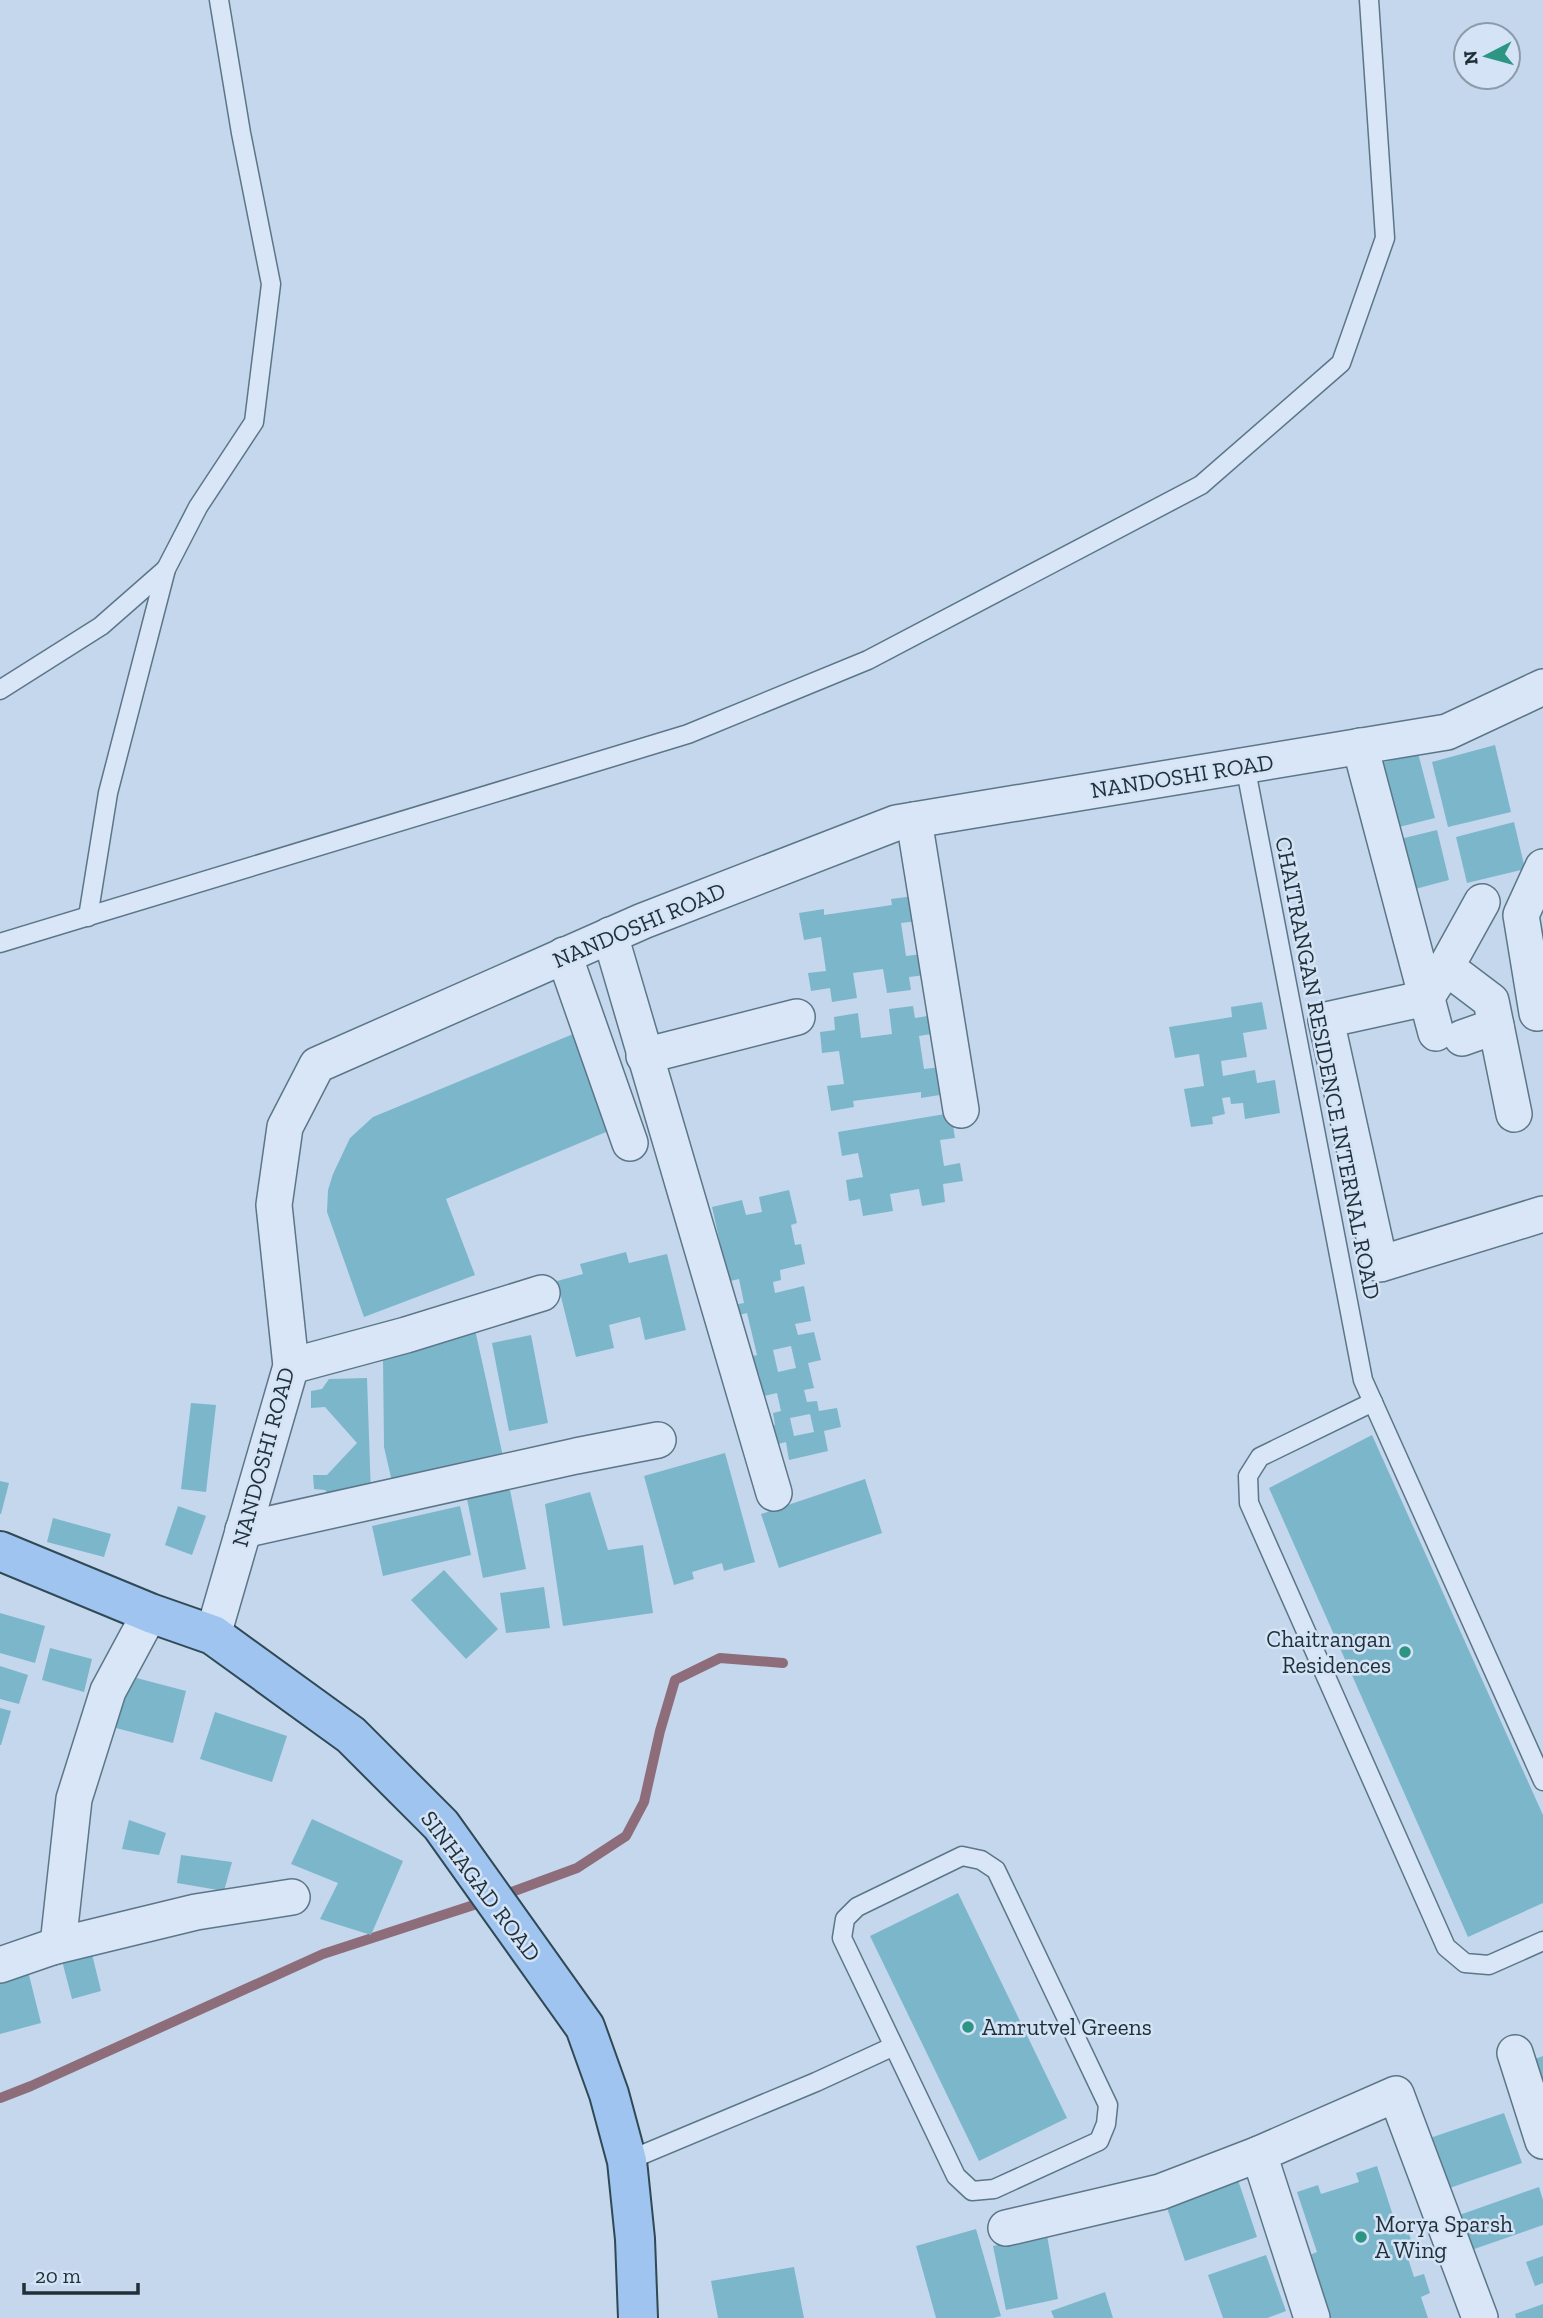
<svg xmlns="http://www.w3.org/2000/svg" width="1543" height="2318" font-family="'Zilla Slab',serif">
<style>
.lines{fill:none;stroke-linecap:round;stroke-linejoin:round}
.stream{stroke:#8e6d7b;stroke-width:10}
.building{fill:#7cb6ca;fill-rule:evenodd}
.lane-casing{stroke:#5b7787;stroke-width:21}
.street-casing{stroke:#5b7787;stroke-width:38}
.primary-casing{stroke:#2f4955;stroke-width:42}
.lane{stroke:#d8e6f8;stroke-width:18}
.street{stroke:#d8e6f8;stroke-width:35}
.primary{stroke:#9ec4ef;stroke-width:38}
.poi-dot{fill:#2d9584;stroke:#d4e3f5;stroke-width:2.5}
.labels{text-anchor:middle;stroke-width:5;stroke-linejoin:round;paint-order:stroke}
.street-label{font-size:23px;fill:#1f3038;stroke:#d4e3f5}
.poi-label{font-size:23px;fill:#1f3038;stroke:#d4e3f5;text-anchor:start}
</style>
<rect width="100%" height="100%" fill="#c5d7ed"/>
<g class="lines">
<g class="stream">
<polyline points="501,1896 577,1868 626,1836 644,1802 660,1731 675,1680 720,1658 783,1663"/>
<polyline points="0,2098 31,2086 323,1954 486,1901"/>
</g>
</g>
<g class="building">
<polygon points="1495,745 1511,812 1448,827 1432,762"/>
<polygon points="1418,753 1435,818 1387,830 1370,766"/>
<polygon points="1514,822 1525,869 1467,883 1456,837"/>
<polygon points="1437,830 1449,880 1404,892 1392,841"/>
<polygon points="914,896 918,921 901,923 906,956 922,954 926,975 909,977 911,990 887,993 883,969 853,973 857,998 832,1002 830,988 811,991 808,973 826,971 821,937 804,940 799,913 824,909 824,915 892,905 891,899"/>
<polygon points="1262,1002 1267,1029 1243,1033 1247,1057 1221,1061 1223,1076 1255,1070 1257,1083 1275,1080 1280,1113 1245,1119 1243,1103 1231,1104 1230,1097 1222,1098 1225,1114 1212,1117 1213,1124 1191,1127 1184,1089 1204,1086 1199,1054 1175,1058 1169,1027 1232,1017 1231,1007"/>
<polygon points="913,1006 915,1018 934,1015 937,1033 919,1036 924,1069 942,1067 946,1094 921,1098 921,1092 853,1101 854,1107 831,1111 827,1086 844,1084 839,1051 822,1053 820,1032 835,1030 834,1017 858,1013 861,1038 892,1034 889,1009"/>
<polygon points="578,1032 618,1127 446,1199 475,1275 364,1317 327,1212 328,1190 333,1174 350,1138 373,1117"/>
<polygon points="951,1113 955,1138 940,1140 944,1166 960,1163 963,1181 943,1184 945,1202 922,1206 919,1189 890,1194 893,1211 863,1216 860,1199 849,1201 846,1180 863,1177 858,1153 842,1156 838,1132"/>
<path d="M789 1190 797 1223 791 1225 795 1245 801 1244 805 1264 780 1270 781 1280 773 1282 775 1293 804 1286 811 1321 795 1324 798 1335 814 1332 821 1360 808 1363 814 1388 804 1390 807 1402 817 1401 819 1411 837 1408 841 1427 824 1431 828 1451 789 1460 786 1442 770 1446 766 1426 775 1425 773 1413 781 1411 777 1393 764 1396 759 1374 748 1377 744 1358 757 1355 747 1313 731 1317 728 1306 744 1303 739 1279 722 1283 726 1270 712 1207 742 1200 746 1215 762 1212 759 1197ZM791 1346 796 1368 778 1372 773 1350ZM810 1414 814 1432 794 1436 790 1418Z"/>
<polygon points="626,1252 629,1263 667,1254 686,1330 645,1340 640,1317 609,1325 614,1348 576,1357 557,1281 583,1274 580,1264"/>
<polygon points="474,1325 504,1461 393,1486 384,1447 383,1359 410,1352 409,1350 449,1340 447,1332"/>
<polygon points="531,1335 548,1423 509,1431 492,1343"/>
<polygon points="367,1378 371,1496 332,1498 325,1490 314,1489 313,1475 327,1475 357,1443 325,1407 311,1408 311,1391 322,1389 329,1379"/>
<polygon points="191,1403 216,1405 206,1492 181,1489"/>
<polygon points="1372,1435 1543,1815 1543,1903 1468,1937 1269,1488"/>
<polygon points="725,1453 755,1562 724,1571 722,1563 692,1572 694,1579 674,1585 644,1476"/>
<polygon points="865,1479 882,1533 779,1568 761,1514"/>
<polygon points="0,1481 9,1483 1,1514 0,1514"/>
<polygon points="510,1490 526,1569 483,1578 467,1499"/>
<polygon points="590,1492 608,1550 643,1545 653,1613 563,1626 545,1504"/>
<polygon points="178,1506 206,1516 192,1555 165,1545"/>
<polygon points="460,1506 471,1555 383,1576 372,1526"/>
<polygon points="53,1518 111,1534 104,1557 47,1542"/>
<polygon points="444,1570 498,1629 466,1659 411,1600"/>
<polygon points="544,1587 550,1628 506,1633 500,1593"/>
<polygon points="0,1613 45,1626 35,1663 0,1653"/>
<polygon points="50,1648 92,1659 84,1692 42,1680"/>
<polygon points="0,1666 28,1675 19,1704 0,1699"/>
<polygon points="129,1676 186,1691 173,1743 116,1728"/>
<polygon points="0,1708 11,1711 1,1745 0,1745"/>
<polygon points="215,1712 287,1736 272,1782 200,1759"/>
<polygon points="312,1819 403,1861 371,1935 320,1919 338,1883 291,1864"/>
<polygon points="129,1820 166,1833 159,1855 122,1849"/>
<polygon points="181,1855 232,1862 224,1891 177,1883"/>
<polygon points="958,1893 1067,2118 979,2161 870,1936"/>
<polygon points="91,1950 101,1991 72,1999 61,1957"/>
<polygon points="28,1971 41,2023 0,2034 0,1978"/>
<polygon points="1543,2056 1543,2119 1523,2063"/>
<polygon points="1504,2113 1522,2163 1438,2192 1421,2141"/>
<polygon points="1377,2166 1398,2231 1407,2228 1412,2243 1404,2246 1414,2277 1424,2274 1430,2293 1421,2297 1428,2318 1328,2318 1307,2256 1317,2252 1297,2192 1318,2185 1321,2194 1359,2182 1356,2173"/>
<polygon points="1236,2174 1257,2237 1185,2261 1164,2199"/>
<polygon points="1539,2187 1543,2200 1543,2225 1460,2254 1448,2219"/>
<polygon points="976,2229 1001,2316 993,2318 936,2318 916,2246"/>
<polygon points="1047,2235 1058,2299 1006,2310 993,2246"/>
<polygon points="1266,2255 1286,2311 1267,2318 1223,2318 1208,2275"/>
<polygon points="1543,2256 1543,2283 1535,2286 1526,2262"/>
<polygon points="794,2267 804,2318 718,2318 711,2281"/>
<polygon points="1105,2292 1113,2318 1054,2318 1051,2311"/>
<polygon points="1543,2304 1543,2318 1516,2318 1515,2314"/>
</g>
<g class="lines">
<g class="lane-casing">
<g id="lane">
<polyline points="0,690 101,626 166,569"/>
<polyline points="1245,765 1363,1380 1543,1781"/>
<polyline points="88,917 108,793 166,569 198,507 254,422 271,284 241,133 219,0"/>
<polyline points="0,943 688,734 868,660 1201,485 1341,363 1385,238 1369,0"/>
<polyline points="1373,1402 1260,1457 1248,1476 1249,1503 1446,1947 1465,1963 1489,1965 1543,1941"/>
<polygon points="962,1856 981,1860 996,1870 1108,2105 1106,2124 1099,2141 994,2189 972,2191 956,2176 842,1938 845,1919 857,1907"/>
<polyline points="627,2161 816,2082 892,2047"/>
</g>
</g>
<g class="street-casing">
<g id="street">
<polyline points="1360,746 1436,1033"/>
<polyline points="914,820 961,1110"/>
<polyline points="1482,902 1446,967 1491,1001 1514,1114"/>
<polyline points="610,935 774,1493"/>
<polyline points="564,955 630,1143"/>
<polyline points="1446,967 1426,998 1326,1020 1380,1264 1543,1214"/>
<polyline points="1537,1013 1521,915 1543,867"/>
<polyline points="1462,1038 1496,1026"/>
<polyline points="644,1056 797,1017"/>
<polyline points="291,1366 406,1335 542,1293"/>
<polyline points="243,1530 576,1456 658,1440"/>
<polyline points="213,1635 291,1366 274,1205 285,1127 317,1065 643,921 896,823 1447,732 1543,687"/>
<polyline points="52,1947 196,1912 292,1897"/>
<polyline points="0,1965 58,1945 74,1799 108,1691 150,1613"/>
<polyline points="1515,2053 1543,2141"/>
<polyline points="1006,2228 1160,2192 1259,2154"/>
<polyline points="1312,2318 1259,2154 1396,2094 1480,2318"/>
</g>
</g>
<g class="primary-casing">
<polyline id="primary" points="0,1551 150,1613 213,1635 351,1735 441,1825 585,2027 609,2094 627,2161 635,2239 638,2318"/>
</g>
<use href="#lane" class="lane"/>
<use href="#street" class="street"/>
<use href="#primary" class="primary"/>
</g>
<g class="poi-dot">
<circle cx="1405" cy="1652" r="7"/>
<circle cx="968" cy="2027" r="7"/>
<circle cx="1361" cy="2237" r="7"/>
</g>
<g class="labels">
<g class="street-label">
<text transform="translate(1182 776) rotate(-9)" y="8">NANDOSHI ROAD</text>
<text transform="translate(639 925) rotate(-23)" y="8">NANDOSHI ROAD</text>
<text transform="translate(1328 1068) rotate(79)" y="8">CHAITRANGAN RESIDENCE INTERNAL ROAD</text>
<text transform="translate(263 1457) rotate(-75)" y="8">NANDOSHI ROAD</text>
<text transform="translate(481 1886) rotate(53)" y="8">SINHAGAD ROAD</text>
</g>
<g class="poi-label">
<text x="1391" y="1647" text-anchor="end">Chaitrangan<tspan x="1391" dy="26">Residences</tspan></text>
<text x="982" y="2035">Amrutvel Greens</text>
<text x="1375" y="2232">Morya Sparsh<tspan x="1375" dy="26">A Wing</tspan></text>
</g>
</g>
<g transform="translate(1487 56) rotate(264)"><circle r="33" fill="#d4e3f5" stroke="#8c9ba9" stroke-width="2"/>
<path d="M0-5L12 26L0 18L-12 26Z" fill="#2d9584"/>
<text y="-10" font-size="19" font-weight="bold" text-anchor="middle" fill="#1f3038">N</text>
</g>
<path d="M24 2283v10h114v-10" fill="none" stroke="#1f3038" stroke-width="3.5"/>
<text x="35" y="2283" font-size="21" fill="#1f3038" stroke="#d4e3f5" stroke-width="5" paint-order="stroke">20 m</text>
</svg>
